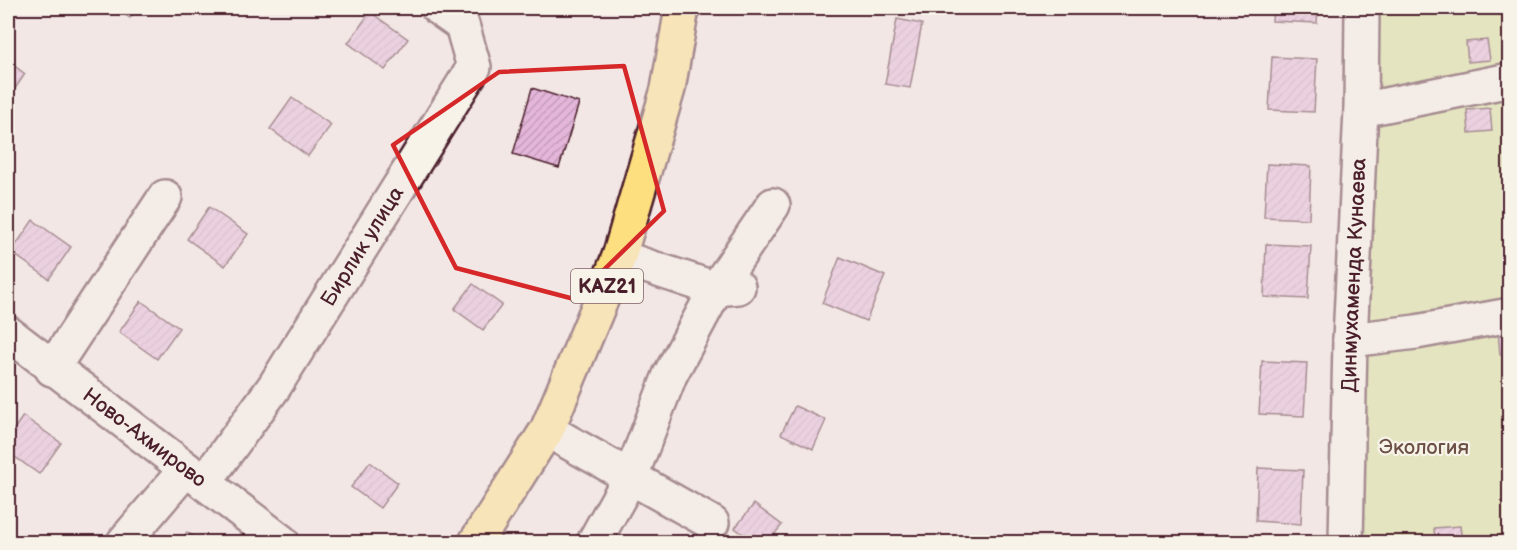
<svg xmlns="http://www.w3.org/2000/svg" width="1517" height="550" font-family="'Balsamiq Sans',sans-serif">
<style>
.green{fill:#d4e194;stroke:#8f8060;stroke-width:1.5}
.building{fill:url(#building-hatch);stroke:#4a1f2b;stroke-width:1.5}
.lines{fill:none;stroke-linecap:round;stroke-linejoin:round}
.minor-casing{stroke:#4a1f2b;stroke-width:38}
.highway-casing{stroke:#4a1f2b;stroke-width:38}
.minor{stroke:#f7f3e8;stroke-width:33}
.highway{stroke:#fddf80;stroke-width:33}
.marked{fill:none;stroke:#d62828;stroke-width:4.5;stroke-linejoin:round}
.labels{text-anchor:middle;stroke-width:4.5;stroke-linejoin:round;paint-order:stroke}
.shield{fill:#f7f3e8;stroke:#7e5f64;stroke-width:1.5}
.shield-label{font-size:20px;font-weight:bold;fill:#4a1f2b}
.street-label{font-size:21px;fill:#4a1f2b;stroke:#f7f3e8}
.park-label{font-size:21px;fill:#6c5045;stroke:#f7f3e8}
</style>
<defs>
<pattern id="building-hatch" width="6" height="6" patternUnits="userSpaceOnUse" patternTransform="scale(1.5)"><rect width="6" height="6" fill="#e3b6da"/><path d="M-1 1l2-2M0 6l6-6M5 7l2-2" fill="none" stroke="#c49cbb"/></pattern>
</defs>
<rect width="100%" height="100%" fill="#f3e7e5"/>
<filter id="ink" filterUnits="userSpaceOnUse"><feTurbulence type="fractalNoise" baseFrequency=".0167" numOctaves="2"/><feDisplacementMap in="SourceGraphic" scale="12" xChannelSelector="R" yChannelSelector="G"/><feConvolveMatrix kernelMatrix="1 2 1 2 8 2 1 2 1" color-interpolation-filters="sRGB"/></filter>
<g filter="url(#ink)">
<polygon class="green" points="1365,8 1509,8 1509,542 1332,542"/>
<g class="building">
<polygon points="115,8 138,8 130,18"/>
<polygon points="1273,8 1318,8 1317,23 1272,21"/>
<polygon points="370,12 408,39 385,70 348,43"/>
<polygon points="897,19 922,24 910,88 885,84"/>
<polygon points="1487,40 1490,60 1468,62 1466,42"/>
<polygon points="1272,57 1317,59 1314,112 1269,110"/>
<polygon points="8,61 25,74 8,99"/>
<polygon points="532,88 579,103 559,168 513,154"/>
<polygon points="292,98 331,125 308,156 270,129"/>
<polygon points="1490,108 1492,131 1469,133 1467,110"/>
<polygon points="1267,164 1311,166 1309,219 1264,217"/>
<polygon points="209,207 248,234 225,266 187,239"/>
<polygon points="33,220 71,247 49,279 11,252"/>
<polygon points="1266,244 1311,246 1308,299 1264,297"/>
<polygon points="840,257 885,276 866,321 822,303"/>
<polygon points="473,284 502,305 483,330 454,309"/>
<polygon points="141,301 179,328 157,359 119,332"/>
<polygon points="1510,330 1510,354 1500,355 1498,331"/>
<polygon points="1262,361 1307,363 1304,416 1259,414"/>
<polygon points="795,406 826,420 813,449 781,434"/>
<polygon points="23,416 61,443 39,474 8,452 8,438"/>
<polygon points="370,462 398,483 380,508 351,487"/>
<polygon points="1258,468 1303,470 1301,524 1256,521"/>
<polygon points="754,504 782,525 768,542 754,542 735,528"/>
<polygon points="1460,526 1462,542 1435,542 1434,528"/>
<polygon points="187,532 202,542 179,542"/>
</g>
<g class="lines">
<g class="minor-casing">
<g id="minor">
<polyline points="1361,110 1510,80"/>
<polyline points="619,257 716,289 738,287"/>
<path id="s1" d="M8 333 282 542"/>
<polyline points="1350,340 1416,332 1510,315"/>
<polyline points="52,369 165,197"/>
<polyline points="547,430 712,523"/>
<path id="s2" d="M204 483 274 387 474 67 462 25 438 8"/>
<polyline points="124,542 186,469"/>
<polyline points="594,542 631,476 670,375 716,289 773,205"/>
<path id="s3" d="M1346 542 1350 340 1361 110 1362 8"/>
</g>
</g>
<g class="highway-casing">
<polyline id="highway" points="476,542 547,430 619,257 668,89 682,8"/>
</g>
<use href="#minor" class="minor"/>
<use href="#highway" class="highway"/>
</g>
</g>
<path d="M0 0H1517V550H0ZM624 66 664 211 574 299 456 268 393 145 499 72Z" fill="#f3e7e5" fill-opacity=".55" fill-rule="evenodd"/>
<path class="marked" d="M624 66 664 211 574 299 456 268 393 145 499 72Z"/>
<g class="labels">
<rect class="shield" x="571" y="269" width="72" height="34" rx="4.5"/>
<g class="shield-label">
<text x="607" y="293">KAZ21</text>
</g>
<g class="street-label">
<text dy="7" stroke="none"><textPath href="#s2" startOffset="285">Бирлик улица</textPath></text>
<text dy="7" stroke="none"><textPath href="#s3" startOffset="267">Динмухаменда Кунаева</textPath></text>
<text dy="7" stroke="none"><textPath href="#s1" startOffset="172">Ново-Ахмирово</textPath></text>
</g>
<g class="park-label">
<text x="1424" y="454">Экология</text>
</g>
</g>
<rect width="1517" height="550" fill="none" stroke="#f7f3e8" stroke-width="30"/>
<rect x="15" y="15" width="1487" height="520" fill="none" stroke="#4a1f2b" stroke-width="2" filter="url(#ink)"/>
</svg>
